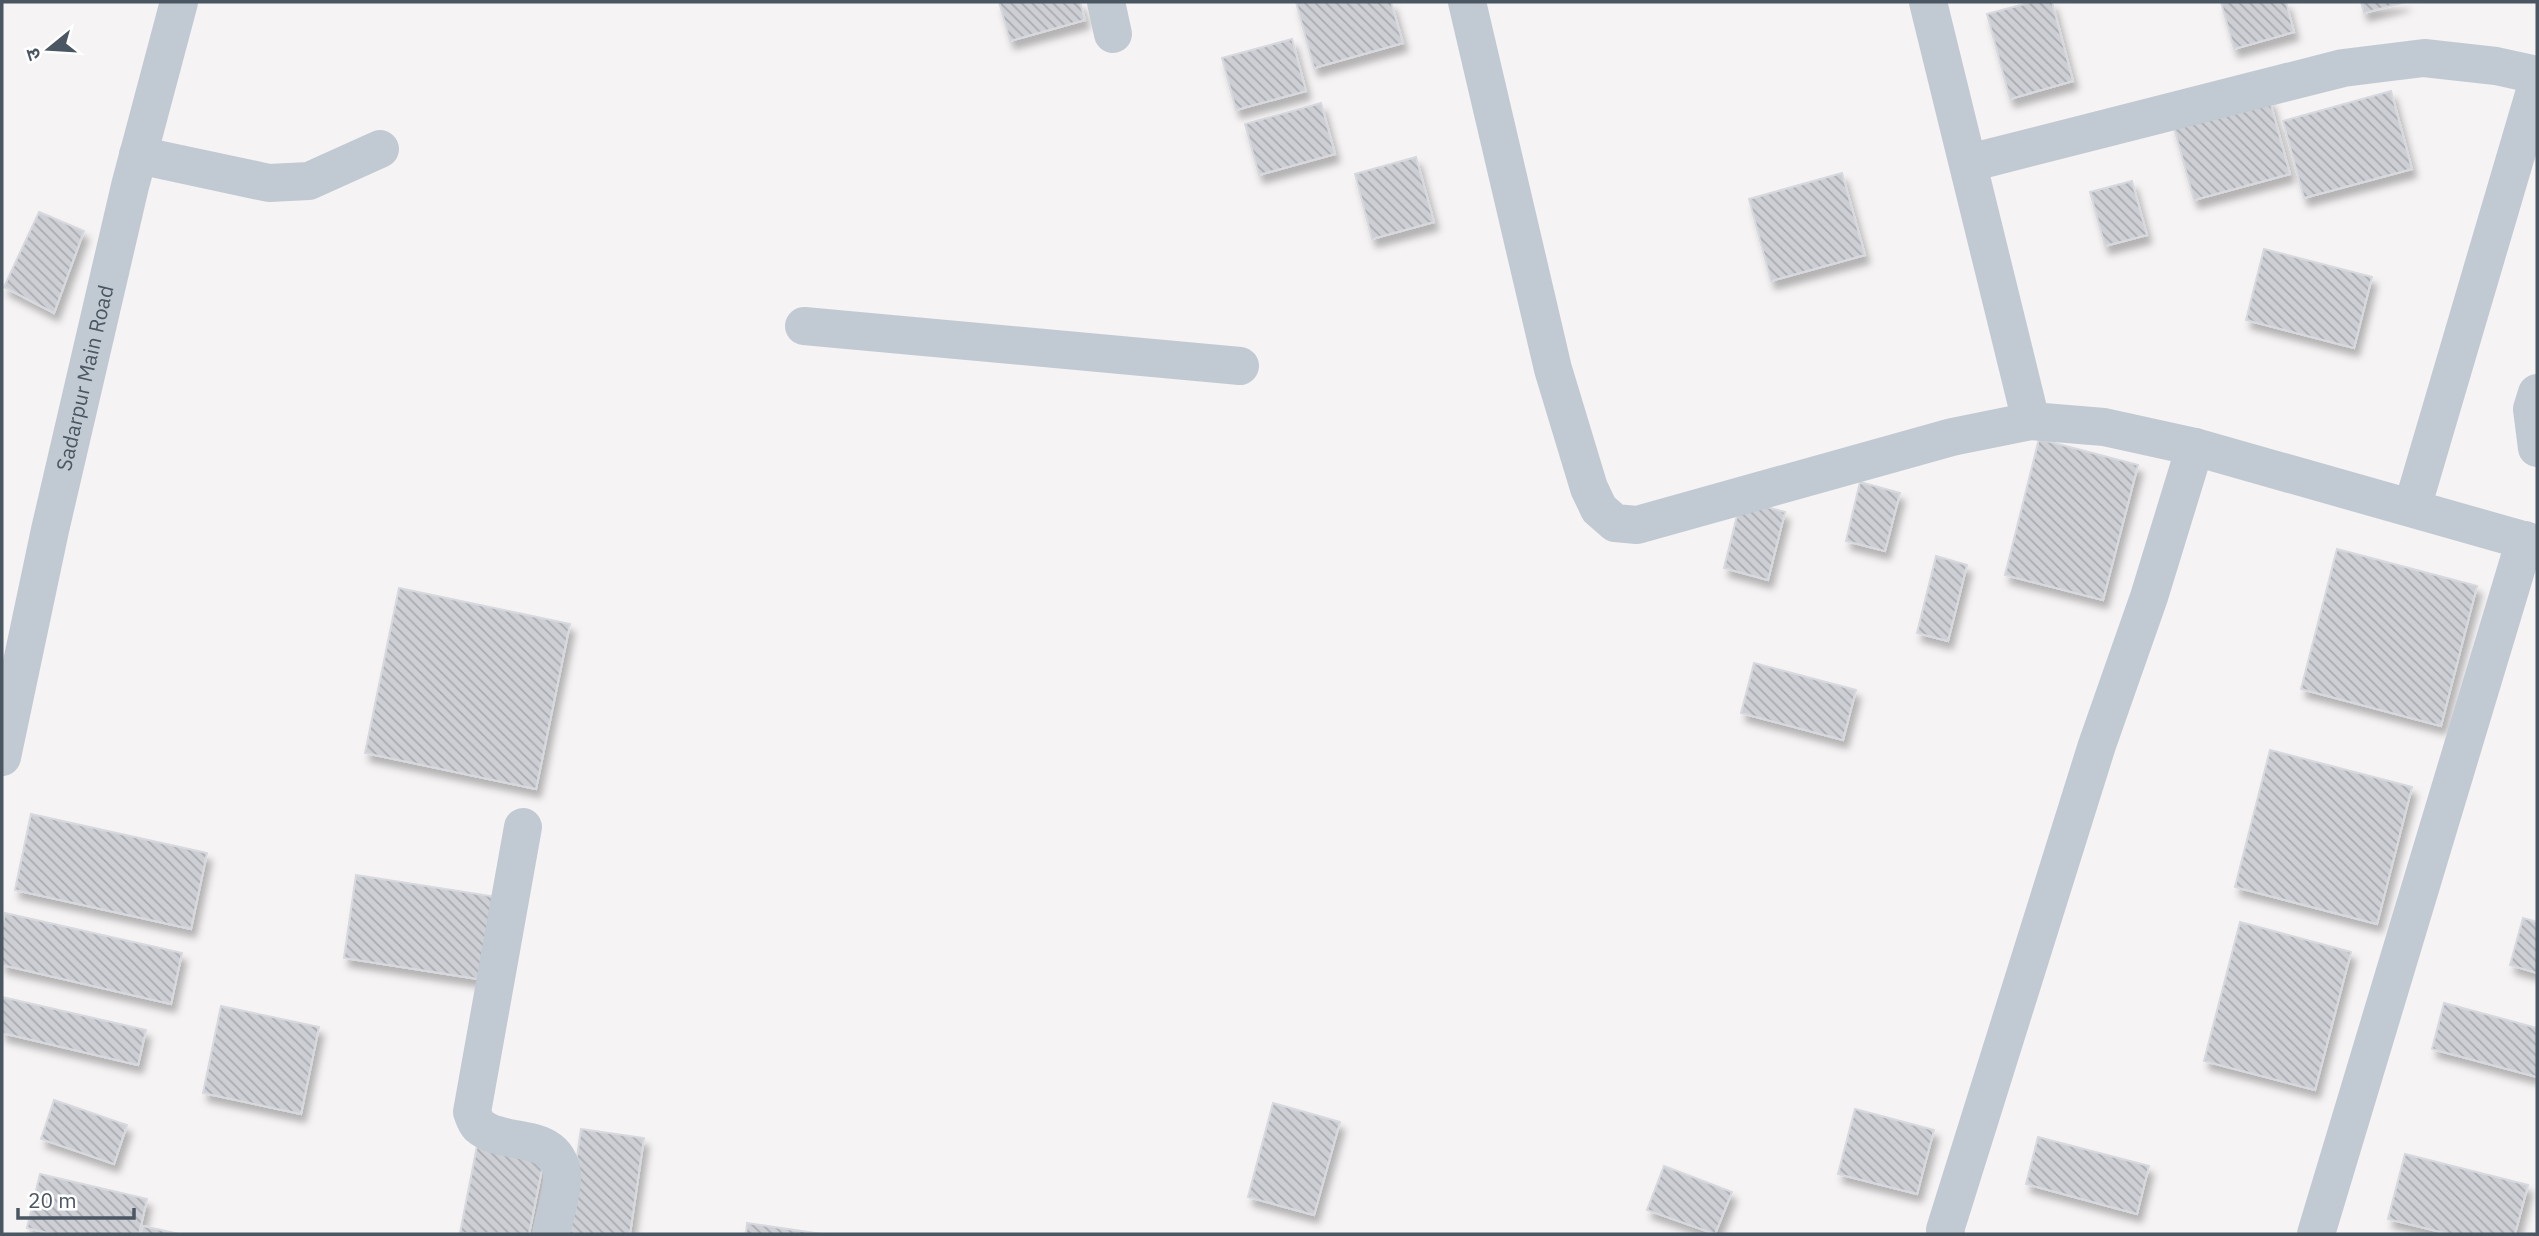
<svg xmlns="http://www.w3.org/2000/svg" width="2539" height="1236" font-family="'IBM Plex Sans','Noto Sans Devanagari',sans-serif">
<style>
.building{fill:url(#building-back-hatch);stroke:#d7d9de;stroke-width:2;filter:url(#shadow)}
.lines{fill:none;stroke-linecap:round;stroke-linejoin:round}
.minor{stroke:#c1cad2;stroke-width:38}
.labels{text-anchor:middle;stroke-width:5;stroke-linejoin:round;paint-order:stroke}
.street-label{font-size:21px;fill:#4a5661;stroke:#fff}
</style>
<defs>
<pattern id="building-back-hatch" width="6" height="6" patternUnits="userSpaceOnUse" patternTransform="scale(1.75)"><rect width="6" height="6" fill="#cdcfd5"/><path d="M-1 5l2 2M0 0l6 6M5-1l2 2" fill="none" stroke="#a8abb0"/></pattern>
<filter id="shadow"><feDropShadow dx="4.5" dy="8" stdDeviation="3.5" flood-color="#0004"/></filter>
</defs>
<rect width="100%" height="100%" fill="#f5f3f3"/>
<g class="building">
<polygon points="999,2 1080,2 1085,20 1010,41"/>
<polygon points="1296,2 1391,2 1403,43 1314,68"/>
<polygon points="2032,2 2052,2 2073,81 2010,99 1987,14"/>
<polygon points="2221,2 2286,2 2294,32 2234,49"/>
<polygon points="2361,2 2406,2 2364,13"/>
<polygon points="1292,39 1306,91 1236,110 1222,58"/>
<polygon points="2391,91 2412,169 2304,198 2283,121"/>
<polygon points="2269,98 2290,174 2194,200 2173,124"/>
<polygon points="1321,103 1335,154 1259,175 1245,124"/>
<polygon points="1416,157 1434,222 1372,239 1355,174"/>
<polygon points="1842,173 1865,255 1771,281 1749,199"/>
<polygon points="2132,181 2147,235 2105,246 2090,192"/>
<polygon points="39,212 84,231 54,313 4,287"/>
<polygon points="2264,249 2372,277 2354,348 2246,320"/>
<polygon points="2039,439 2138,465 2103,600 2005,575"/>
<polygon points="1860,482 1900,493 1885,551 1846,541"/>
<polygon points="1741,500 1785,512 1768,580 1724,568"/>
<polygon points="2337,549 2477,586 2441,726 2301,689"/>
<polygon points="1936,556 1967,565 1948,641 1917,633"/>
<polygon points="399,588 570,624 536,789 365,753"/>
<polygon points="1754,663 1856,690 1843,740 1741,713"/>
<polygon points="2270,750 2412,787 2377,924 2235,887"/>
<polygon points="31,814 207,853 191,929 15,890"/>
<polygon points="356,875 503,898 491,981 344,958"/>
<polygon points="5,913 182,953 171,1004 2,965 2,929"/>
<polygon points="2523,918 2537,922 2537,973 2510,965"/>
<polygon points="2240,922 2351,952 2315,1090 2204,1061"/>
<polygon points="2,997 146,1030 138,1065 2,1033"/>
<polygon points="2444,1003 2537,1028 2537,1077 2432,1049"/>
<polygon points="221,1006 319,1027 301,1114 203,1093"/>
<polygon points="54,1100 127,1125 114,1164 41,1139"/>
<polygon points="1273,1103 1340,1122 1314,1215 1248,1197"/>
<polygon points="1855,1109 1934,1130 1917,1194 1838,1174"/>
<polygon points="581,1129 644,1138 630,1234 566,1234"/>
<polygon points="2038,1137 2149,1166 2137,1214 2026,1184"/>
<polygon points="478,1141 545,1154 529,1234 460,1233"/>
<polygon points="2405,1154 2528,1185 2515,1234 2449,1234 2388,1219"/>
<polygon points="1664,1166 1732,1192 1715,1234 1647,1210"/>
<polygon points="40,1174 147,1199 139,1234 52,1234 27,1228"/>
<polygon points="747,1223 822,1234 746,1234"/>
<polygon points="143,1226 179,1234 141,1234"/>
</g>
<g class="lines">
<g class="minor">
<polyline points="1106,2 1113,34"/>
<polyline points="1467,2 1553,369 1589,488 1599,509 1615,523 1637,525 1952,437 2031,421 2104,427 2195,447 2537,544"/>
<polyline points="1928,2 2031,421"/>
<polyline points="138,155 269,183 309,181 380,149"/>
<polyline points="1969,163 2343,68 2424,58 2496,66 2537,75"/>
<polyline points="804,326 1240,366"/>
<polyline points="2537,393 2532,409 2537,448"/>
<polyline points="2412,508 2537,84"/>
<path id="s1" d="M2 757 50 530 130 186 179 2"/>
<path d="M523 827 472 1112C474 1117 475 1122 479 1126 504 1148 557 1129 562 1175 563 1191 554 1218 551 1234"/>
<polyline points="1946,1234 1945,1230 2097,745 2149,597 2195,447"/>
<polyline points="2316,1234 2525,540"/>
</g>
</g>
<g class="labels">
<g class="street-label">
<text dy="7" stroke="none"><textPath href="#s1" startOffset="388">Sadarpur Main Road</textPath></text>
</g>
</g>
<rect width="2539" height="1236" fill="none" stroke="#4a5661" stroke-width="7"/>
<g transform="translate(49 49) rotate(252)" stroke="#ffffff" stroke-width="5" paint-order="stroke">
<path d="M0-5L12 26L0 18L-12 26Z" fill="#4a5661"/>
<text y="-10" font-size="19" font-weight="bold" text-anchor="middle" fill="#4a5661">उ</text>
</g>
<path d="M18 1208v10h116v-10" fill="none" stroke="#4a5661" stroke-width="3.5"/>
<text x="28" y="1208" font-size="21" fill="#4a5661" stroke="#ffffff" stroke-width="5" paint-order="stroke">20 m</text>
</svg>
